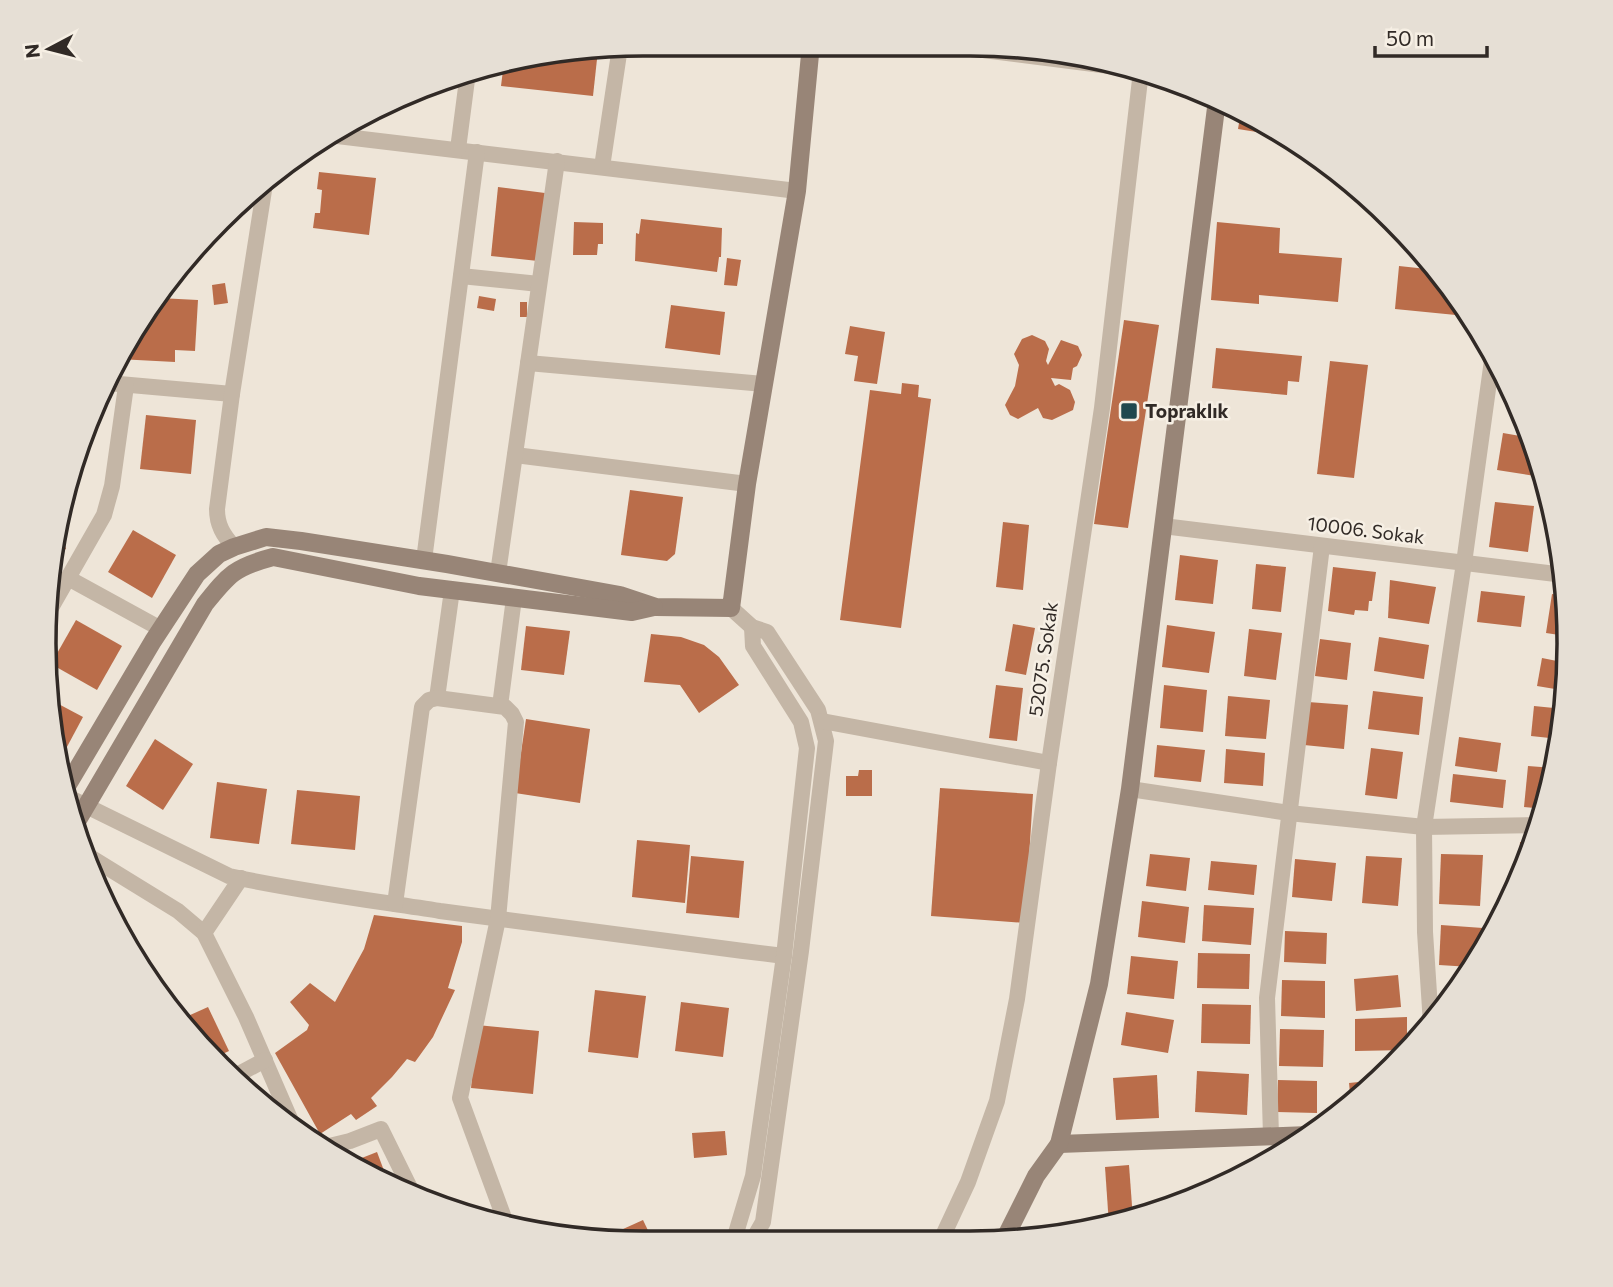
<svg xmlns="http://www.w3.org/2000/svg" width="1613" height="1287" font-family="Commissioner,sans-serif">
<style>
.building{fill:#ba6d4a}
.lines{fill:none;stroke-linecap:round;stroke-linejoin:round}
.street{stroke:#c4b6a6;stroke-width:16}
.secondary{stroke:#988577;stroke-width:18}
.poi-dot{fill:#20484e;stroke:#f6efe4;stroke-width:2.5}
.labels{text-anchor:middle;stroke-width:5;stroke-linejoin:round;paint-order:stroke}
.poi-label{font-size:19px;font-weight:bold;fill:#312a26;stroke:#f6efe4;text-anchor:start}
.street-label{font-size:19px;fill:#312a26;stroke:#f6efe4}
.rim{fill:none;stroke:#312a26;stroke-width:3.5}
</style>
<rect width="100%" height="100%" fill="#eee5d8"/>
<g class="building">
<polygon points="598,50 593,96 501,86 504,62"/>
<polygon points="1241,111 1270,125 1269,134 1238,129"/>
<polygon points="319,172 376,178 369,235 313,228 315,213 320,213 322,190 317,189"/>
<polygon points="498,187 545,193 538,261 491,256"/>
<polygon points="641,219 722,228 721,257 719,257 717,272 635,261 636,233 639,234"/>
<polygon points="574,222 603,223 603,244 598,244 597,255 573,255"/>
<polygon points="1217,222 1280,228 1279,253 1342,258 1338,302 1259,295 1259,304 1211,300"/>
<polygon points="727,258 741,260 737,286 724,285"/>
<polygon points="1399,266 1427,269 1466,316 1395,309"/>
<polygon points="225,283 228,303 214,305 212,285"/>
<polygon points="479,296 496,299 494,311 477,308"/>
<polygon points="159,298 198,300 195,351 175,350 175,362 118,359 124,343"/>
<rect x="520" y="302" width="7" height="15"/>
<polygon points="671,305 725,312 720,355 665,348"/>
<polygon points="1124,320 1159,325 1128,528 1094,524"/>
<polygon points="850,326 885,332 877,384 854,381 858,356 845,354"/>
<polygon points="1032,335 1045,341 1049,349 1046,361 1048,365 1061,340 1078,346 1082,355 1077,366 1073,368 1071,380 1051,378 1055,386 1059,384 1070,390 1075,402 1073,410 1052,420 1043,418 1038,408 1018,419 1010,415 1005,405 1015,386 1019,365 1014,354 1022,339"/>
<polygon points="1216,348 1302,356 1299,382 1288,381 1287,395 1212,388"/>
<polygon points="1330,361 1368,365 1354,478 1317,474"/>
<polygon points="902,383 919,385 918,397 931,399 901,628 840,620 870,390 901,394"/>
<polygon points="1509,389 1517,405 1518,409 1506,406"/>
<polygon points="146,415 196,420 191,474 140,469"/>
<polygon points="1503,433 1532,438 1539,455 1535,476 1497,470"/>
<polygon points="630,490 683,497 675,554 667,561 621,555"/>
<polygon points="1495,502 1534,506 1528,552 1489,547"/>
<polygon points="1003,522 1029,525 1023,590 996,587"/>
<polygon points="59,527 66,549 56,552"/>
<polygon points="133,530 176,555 152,598 108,572"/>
<polygon points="1180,555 1218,560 1213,604 1175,600"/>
<polygon points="1256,564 1286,567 1281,612 1252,609"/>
<polygon points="1333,567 1376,572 1372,601 1369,601 1368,611 1355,610 1354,615 1328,611"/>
<polygon points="1390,580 1436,587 1429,624 1388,618"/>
<polygon points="1481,591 1525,596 1521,627 1477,622"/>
<polygon points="1552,594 1565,596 1566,636 1546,633"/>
<polygon points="76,620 122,646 97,690 51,664"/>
<polygon points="1013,624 1035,628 1026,675 1005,671"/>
<polygon points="1167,625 1215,632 1209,673 1162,667"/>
<polygon points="526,626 570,631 564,675 521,670"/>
<polygon points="1249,629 1282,633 1276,680 1244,676"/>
<polygon points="651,634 681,637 704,645 719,657 739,685 699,713 680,685 644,682"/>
<polygon points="1379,637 1429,645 1424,679 1374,671"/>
<polygon points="1320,639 1351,643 1347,680 1315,676"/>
<polygon points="1542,658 1567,663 1567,691 1537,686"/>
<polygon points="996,685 1023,688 1017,741 989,738"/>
<polygon points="1164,685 1207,690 1203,732 1160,728"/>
<polygon points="1373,691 1423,697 1419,735 1368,729"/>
<polygon points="1228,696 1270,700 1266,739 1225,736"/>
<polygon points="51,700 83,717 61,758 59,756"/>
<polygon points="1308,702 1348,705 1344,749 1304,745"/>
<polygon points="1534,706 1564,709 1559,739 1531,736"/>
<polygon points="526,719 590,729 580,803 515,793"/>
<polygon points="1459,737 1501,743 1497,772 1455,766"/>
<polygon points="155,739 193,764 163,810 126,786"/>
<polygon points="1157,745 1205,750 1201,782 1154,777"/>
<polygon points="1371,748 1403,752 1397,799 1365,795"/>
<polygon points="1226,749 1265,753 1263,786 1224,783"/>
<polygon points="1528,766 1554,768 1545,809 1524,807"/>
<polygon points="859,770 872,770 872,796 846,796 846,776 858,776"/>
<polygon points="1453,774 1506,780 1503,808 1450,802"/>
<polygon points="217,782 267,789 259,844 210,838"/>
<polygon points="940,788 1033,794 1025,923 931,916"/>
<polygon points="297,790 360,796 355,850 291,844"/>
<polygon points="637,840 690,845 685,903 632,897"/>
<polygon points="1520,842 1532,843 1519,879 1518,879"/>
<polygon points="1150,854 1190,858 1186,891 1146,886"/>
<polygon points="1441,854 1483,855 1480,906 1439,904"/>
<polygon points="691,856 744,861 739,918 686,913"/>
<polygon points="1366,856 1402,858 1398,906 1362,903"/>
<polygon points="1295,859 1336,863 1332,901 1292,897"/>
<polygon points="1211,861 1257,865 1254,895 1208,890"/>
<polygon points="1142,901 1189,907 1185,943 1138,937"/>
<polygon points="1204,905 1254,908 1251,945 1202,941"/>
<polygon points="374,915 462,926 462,942 448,988 455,990 433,1037 415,1062 407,1059 392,1077 371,1098 377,1106 356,1120 351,1114 320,1134 275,1053 307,1030 309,1025 290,1002 310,983 335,1002 364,949"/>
<polygon points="1441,925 1483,928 1481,951 1471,967 1439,965"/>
<polygon points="1285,931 1327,933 1326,964 1284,962"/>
<polygon points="1198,953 1250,954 1249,989 1197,988"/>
<polygon points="1131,956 1178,961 1174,999 1127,994"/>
<polygon points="1398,975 1401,1007 1356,1011 1354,979"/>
<polygon points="1282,980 1325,981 1325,1018 1281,1016"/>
<polygon points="595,990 646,996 638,1058 588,1052"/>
<polygon points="681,1002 729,1008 723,1057 675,1051"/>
<polygon points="1202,1004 1251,1005 1250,1044 1201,1043"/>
<polygon points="208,1007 229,1051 214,1058 193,1039 179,1020"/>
<polygon points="1126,1012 1174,1020 1168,1053 1121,1045"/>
<polygon points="1407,1017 1407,1050 1355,1051 1355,1019"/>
<polygon points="477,1025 539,1031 533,1094 471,1088"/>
<polygon points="1280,1029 1324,1030 1323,1067 1279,1066"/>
<polygon points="1197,1071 1249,1074 1247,1115 1195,1112"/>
<polygon points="1157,1075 1159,1118 1116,1120 1113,1078"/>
<polygon points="1278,1080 1317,1081 1317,1113 1277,1112"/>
<polygon points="1378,1080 1365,1095 1351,1104 1349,1083"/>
<polygon points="725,1131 727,1155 694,1158 692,1133"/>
<polygon points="377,1152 389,1184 349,1163"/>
<polygon points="1129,1165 1133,1219 1109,1225 1105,1167"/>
<polygon points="643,1220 654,1243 601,1239"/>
<polygon points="579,1228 584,1237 563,1235"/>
</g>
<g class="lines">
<g class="street">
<polyline points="944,45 1125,68"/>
<polyline points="329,135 797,191"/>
<polyline points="458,149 468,72"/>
<polyline points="602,167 620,47"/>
<polyline points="461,276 539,284"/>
<polyline points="528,363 764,384"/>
<polyline points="108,383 232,394"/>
<polyline points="515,455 747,484"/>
<polyline points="1163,526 1564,575"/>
<path d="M234 547C223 535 217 525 217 509L232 394 265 184"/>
<polyline points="424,560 477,152"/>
<polyline points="498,573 557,161"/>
<polyline points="68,578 161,629"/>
<polyline points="731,608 752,627 767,632 818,710 826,741 801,951 763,1222 751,1243"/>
<polyline points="48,613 104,515 112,486 126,386"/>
<polyline points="437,698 452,590"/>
<polyline points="500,706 514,598"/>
<polyline points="822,721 1049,763"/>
<polyline points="1130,789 1289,813 1424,827 1539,825"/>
<path d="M64 795 229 876C299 891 369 900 440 911 554 927 669 942 784 956"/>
<polyline points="87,855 178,911 204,933 246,1017 294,1128"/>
<polyline points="395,904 422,707 429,700 437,698 505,707 512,714 516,722 498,919 460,1098 507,1226"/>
<polyline points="204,933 241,878"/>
<polyline points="1431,1024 1425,932 1424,827 1464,563 1493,353"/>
<polyline points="235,1076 265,1060"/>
<polyline points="1271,1136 1267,998 1322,546"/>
<polyline points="321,1148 350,1141 381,1129 415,1198"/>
<polyline points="940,1242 968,1182 997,1101 1017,999 1049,763 1102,408 1141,71"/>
<polyline points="733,1243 753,1176 784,956 807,748 801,722 753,646 752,627"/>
</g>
<g class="secondary">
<polyline points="63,793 153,641 197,574 219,554 234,547 266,537 301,541 447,564 620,595 656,607 731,608 747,484 797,191 811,44"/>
<path d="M75 825 205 604C229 574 235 567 273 557L419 586 632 612 654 607"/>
<polyline points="1059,1144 1309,1135"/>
<polyline points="1003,1242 1036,1176 1059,1144 1099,984 1130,789 1217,100"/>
</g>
</g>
<rect class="poi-dot" x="1120" y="402" width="18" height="18" rx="3.5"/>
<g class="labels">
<g class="poi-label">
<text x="1145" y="418">Topraklık</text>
</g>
<g class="street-label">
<text transform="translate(1366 530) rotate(7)" y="7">10006. Sokak</text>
<text transform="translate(1043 659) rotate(-82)" y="7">52075. Sokak</text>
</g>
</g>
<path d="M0 0H1613V1287H0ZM643 56H970A587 587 0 0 1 1557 643V644A587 587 0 0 1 970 1231H643A587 587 0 0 1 56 644V643A587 587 0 0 1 643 56Z" fill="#e6dfd5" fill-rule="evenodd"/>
<path class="rim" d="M643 56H970A587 587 0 0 1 1557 643V644A587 587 0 0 1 970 1231H643A587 587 0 0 1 56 644V643A587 587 0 0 1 643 56Z"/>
<g transform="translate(49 49) rotate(263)" stroke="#f6efe4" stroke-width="5" paint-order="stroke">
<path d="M0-5L12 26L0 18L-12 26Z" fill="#312a26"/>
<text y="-10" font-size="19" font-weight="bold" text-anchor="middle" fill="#312a26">N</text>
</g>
<path d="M1375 46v10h112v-10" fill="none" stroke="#312a26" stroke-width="3.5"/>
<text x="1386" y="46" font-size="21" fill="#312a26" stroke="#f6efe4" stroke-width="5" paint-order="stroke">50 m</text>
</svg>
